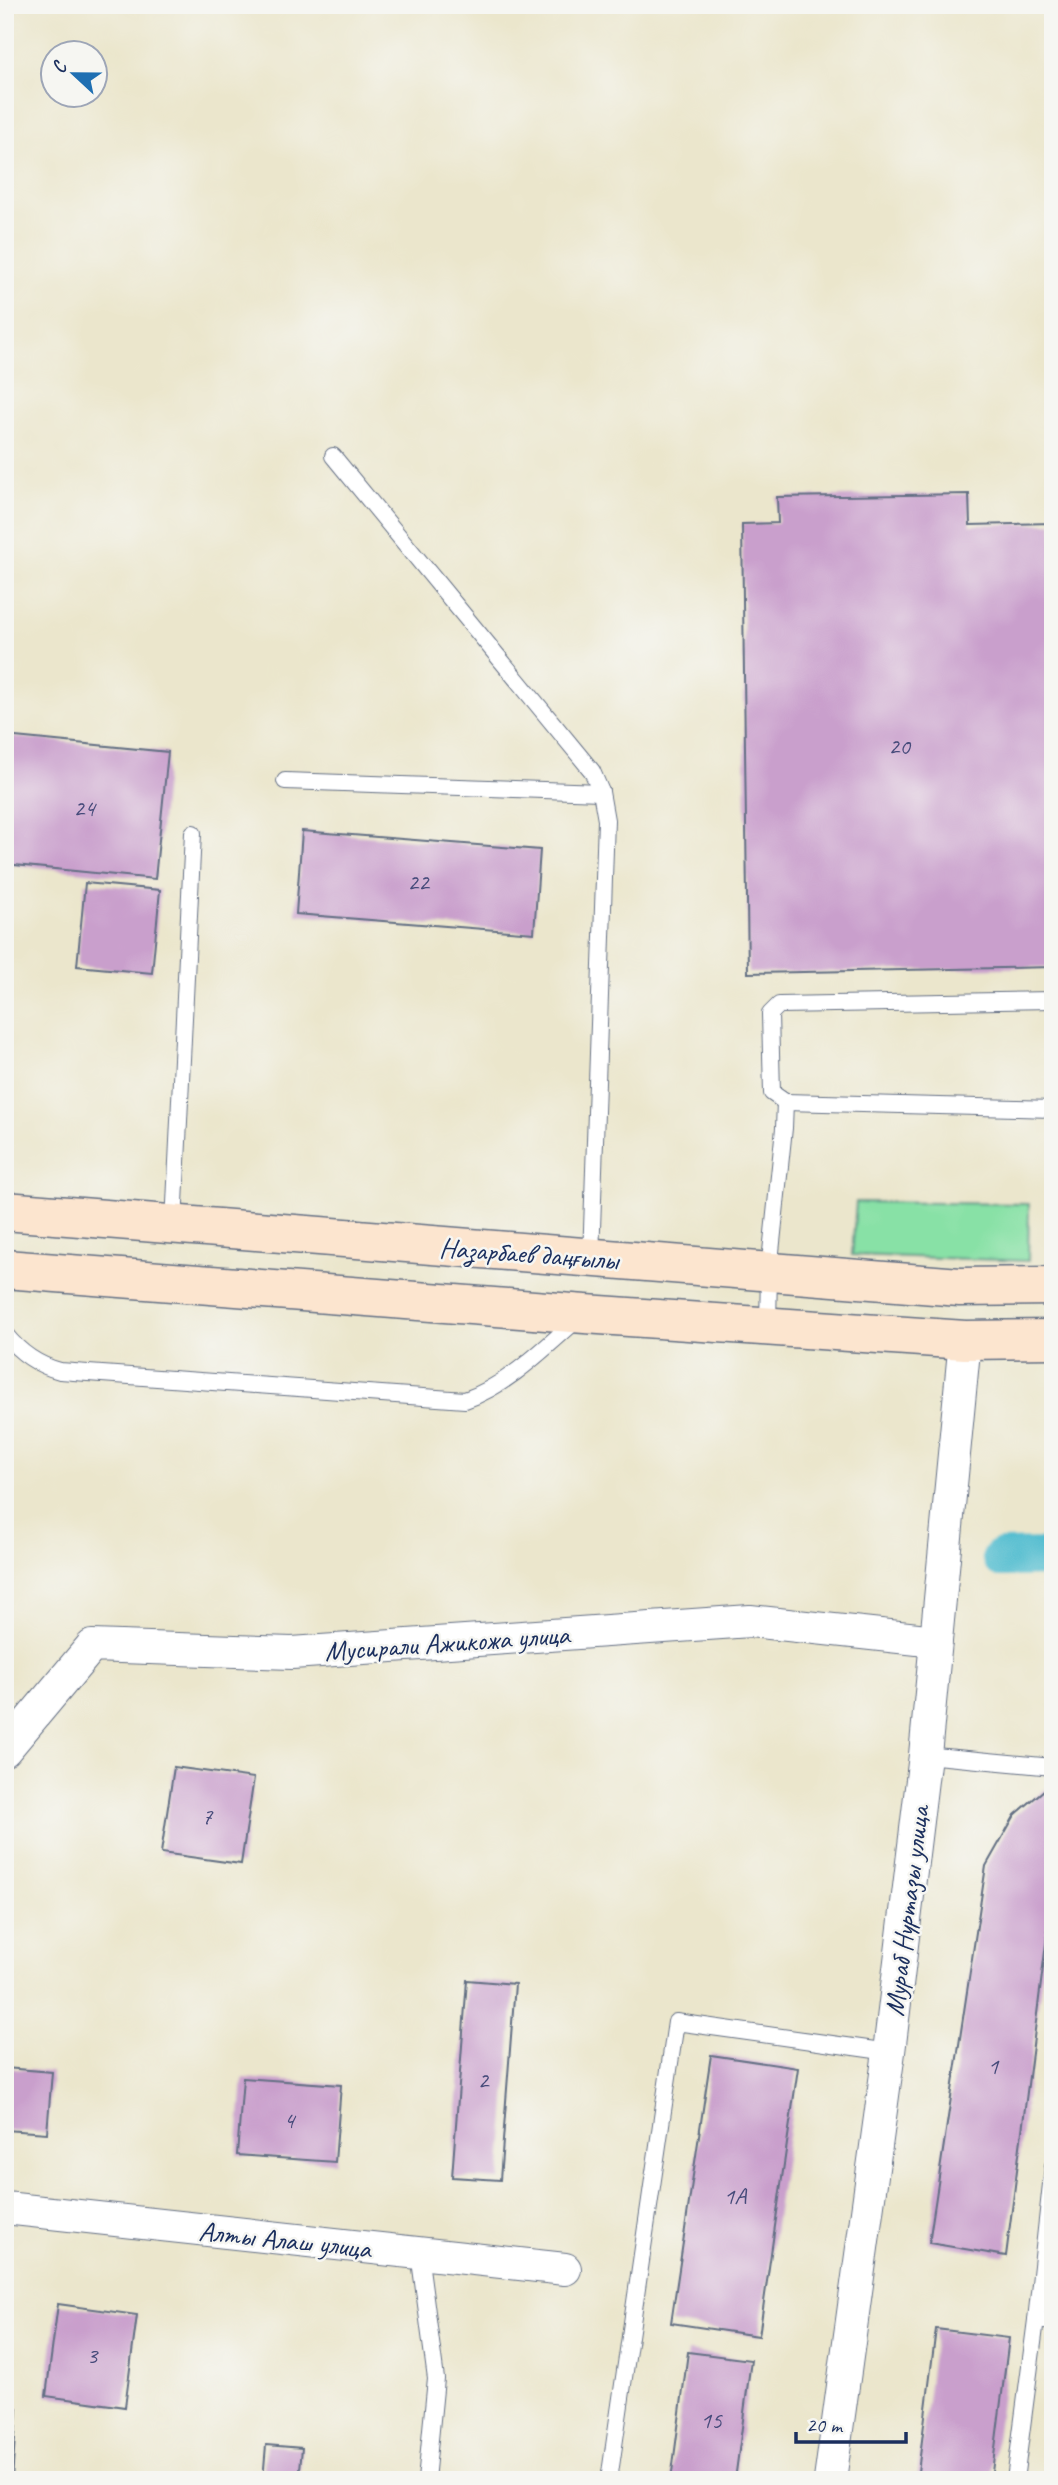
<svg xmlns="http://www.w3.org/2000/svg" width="1058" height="2485" font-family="Caveat,sans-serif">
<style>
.green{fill:#88e1a6;stroke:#528882;stroke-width:2}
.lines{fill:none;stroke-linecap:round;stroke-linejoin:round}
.canal{stroke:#54bed0;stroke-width:38}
.building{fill:#c99fcc}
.service-casing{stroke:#646f84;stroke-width:18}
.minor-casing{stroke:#646f84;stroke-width:34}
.secondary-casing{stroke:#646f84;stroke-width:41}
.service{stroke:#fff;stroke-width:16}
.minor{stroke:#fff;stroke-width:32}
.secondary{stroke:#fce5cf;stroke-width:38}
.labels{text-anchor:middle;stroke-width:5;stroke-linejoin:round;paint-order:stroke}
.number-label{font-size:24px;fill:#464b7a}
.street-label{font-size:28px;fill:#1b2f5e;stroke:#f6f6f2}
</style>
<rect width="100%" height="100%" fill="#f6f6f2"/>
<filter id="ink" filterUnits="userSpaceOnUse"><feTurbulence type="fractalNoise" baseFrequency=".0143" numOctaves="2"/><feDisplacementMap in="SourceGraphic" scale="14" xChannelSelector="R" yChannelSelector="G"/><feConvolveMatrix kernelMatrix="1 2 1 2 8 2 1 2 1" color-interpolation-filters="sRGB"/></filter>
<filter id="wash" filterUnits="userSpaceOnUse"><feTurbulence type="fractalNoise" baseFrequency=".00686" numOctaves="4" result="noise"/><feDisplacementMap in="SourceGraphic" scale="28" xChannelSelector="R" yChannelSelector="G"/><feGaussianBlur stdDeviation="1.57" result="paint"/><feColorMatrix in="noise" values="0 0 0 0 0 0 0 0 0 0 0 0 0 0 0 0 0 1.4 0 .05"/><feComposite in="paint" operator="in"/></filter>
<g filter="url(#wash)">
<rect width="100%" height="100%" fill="#ebe6cc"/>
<polygon class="green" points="856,1202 1029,1204 1028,1261 852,1255"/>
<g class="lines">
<polyline class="canal" points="1001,1558 1053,1557"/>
</g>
<g id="blocks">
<g class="building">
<polygon points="969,494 970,525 1053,523 1053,967 748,973 742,524 778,523 777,497"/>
<polygon points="5,736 168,752 155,879 5,864"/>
<polygon points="302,831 540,850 534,933 296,914"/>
<polygon points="85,883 160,890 152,973 77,966"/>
<polygon points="174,1767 254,1778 241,1864 161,1853"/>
<polygon points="1053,1788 1053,1889 1006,2256 929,2243 986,1866 1015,1815 1044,1790"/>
<polygon points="467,1980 515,1984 500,2180 452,2177"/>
<polygon points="711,2055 798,2068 759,2336 671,2323"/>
<polygon points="5,2068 52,2072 47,2133 5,2130"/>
<polygon points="243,2078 341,2085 335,2162 237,2155"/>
<polygon points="58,2304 137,2315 125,2407 46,2396"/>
<polygon points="936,2329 1009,2338 991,2480 917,2480"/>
<polygon points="688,2352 751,2360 735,2480 671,2480"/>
<polygon points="5,2407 17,2408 12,2480 5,2480"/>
<polygon points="266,2445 302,2448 299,2480 263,2480"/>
</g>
</g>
</g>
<g filter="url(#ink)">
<use href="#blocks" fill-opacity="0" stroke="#646f84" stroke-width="2"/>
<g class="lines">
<g class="service-casing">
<g id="service">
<polyline points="333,456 592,771 601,792 606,820 591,1258"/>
<polyline points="285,781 601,792"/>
<polyline points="785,1102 772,1093 770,1014 779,1005 1053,1000"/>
<polyline points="174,1224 193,833"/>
<polyline points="768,1326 769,1271 784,1128 785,1102 1053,1109"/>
<path d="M5 1334C20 1353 37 1365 60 1371L465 1400C510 1384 544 1348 580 1317"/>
<polyline points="925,1755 1053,1767"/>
<polyline points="1053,2166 1036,2320 1053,2322"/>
<polyline points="419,2253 436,2379 426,2480"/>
<polyline points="609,2480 676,2022 889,2052"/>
<polyline points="1015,2480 1036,2320"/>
</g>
</g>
<g class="minor-casing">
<g id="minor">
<polyline points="5,1750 92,1646 292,1653 750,1621 936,1641"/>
<polyline points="5,2208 565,2269"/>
<polyline points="830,2480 889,2052 925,1755 965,1340"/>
</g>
</g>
<g class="secondary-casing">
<g id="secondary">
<polyline points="5,1211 960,1287 1053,1286"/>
<polyline points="5,1269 585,1314 965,1340 1053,1339"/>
</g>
</g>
<use href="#service" class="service"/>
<use href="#minor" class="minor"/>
<use href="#secondary" class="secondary"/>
</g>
</g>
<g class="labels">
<g class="number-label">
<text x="899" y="754">20</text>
<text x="84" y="816">24</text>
<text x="418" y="890">22</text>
<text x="207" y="1824">7</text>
<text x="993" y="2074">1</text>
<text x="483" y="2088">2</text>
<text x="289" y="2128">4</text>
<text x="735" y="2204">1А</text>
<text x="92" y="2363">3</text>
<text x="711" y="2428">15</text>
</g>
<g class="street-label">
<text transform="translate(529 1253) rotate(4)" y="10">Назарбаев даңғылы</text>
<text transform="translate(447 1642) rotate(-4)" y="10">Мусирали Ажикожа улица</text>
<text transform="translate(906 1911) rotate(-83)" y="10">Мураб Нуртазы улица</text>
<text transform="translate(285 2239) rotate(6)" y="10">Алты Алаш улица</text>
</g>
</g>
<rect width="1058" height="2485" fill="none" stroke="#f6f6f2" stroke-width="28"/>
<g transform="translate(74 74) rotate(292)"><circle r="33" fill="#f6f6f2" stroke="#9ea6b7" stroke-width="2"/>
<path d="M0-5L12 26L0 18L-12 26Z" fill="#1f6fb2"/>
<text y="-10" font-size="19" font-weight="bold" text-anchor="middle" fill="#1b2f5e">С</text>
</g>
<path d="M796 2432v10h110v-10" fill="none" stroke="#1b2f5e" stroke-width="3.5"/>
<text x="806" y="2432" font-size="21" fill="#1b2f5e" stroke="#f6f6f2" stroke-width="5" paint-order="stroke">20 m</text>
</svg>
